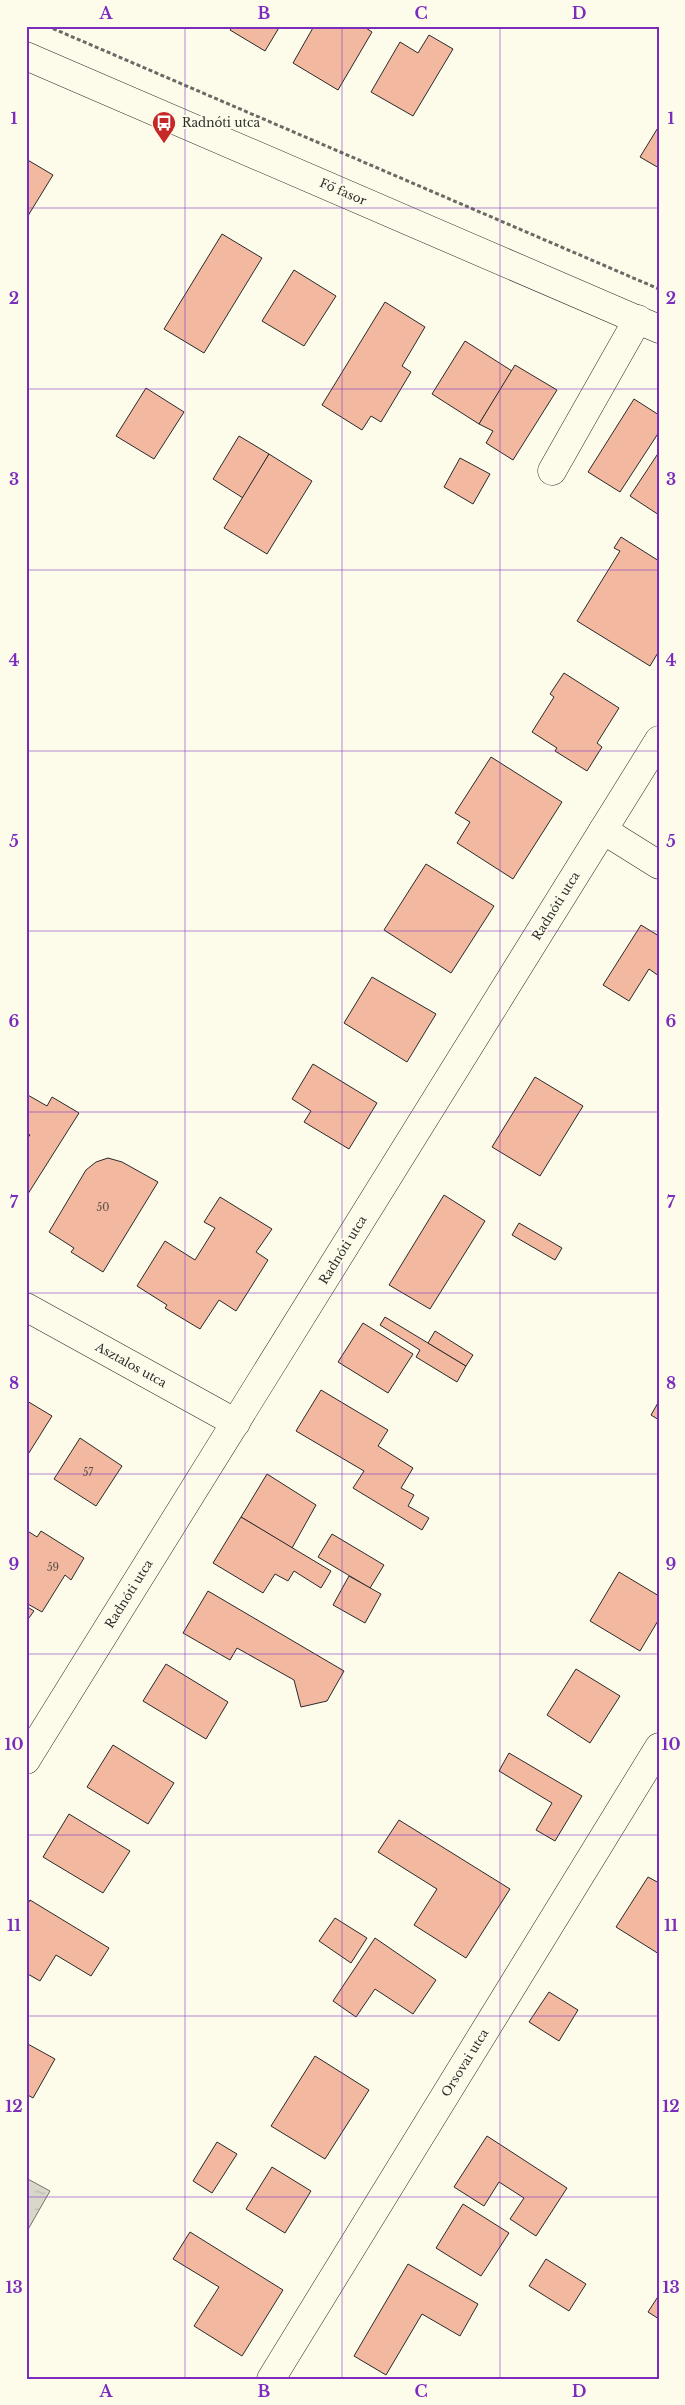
<svg xmlns="http://www.w3.org/2000/svg" width="685" height="2405" font-family="'Libre Baskerville',serif">
<style>
.water{fill:url(#water-ripples);stroke:#74746e}
.building{fill:#f2b8a0;stroke:#2b2b2b}
.lines{fill:none;stroke-linecap:round;stroke-linejoin:round}
.minor-casing{stroke:#2b2b2b;stroke-width:29}
.path{stroke:#6a6964;stroke-width:3;stroke-dasharray:4 2.5;stroke-linecap:butt}
.minor{stroke:#fdfbea;stroke-width:28}
.grid{fill:none;stroke:#7b2cbf;stroke-width:1;stroke-opacity:0.55}
.labels{text-anchor:middle;stroke-width:4;stroke-linejoin:round;paint-order:stroke}
.number-label{font-size:10px;fill:#5d4e48}
.poi-label{font-size:12px;fill:#2b2b2b;stroke:#fdfbea;text-anchor:start}
.street-label{font-size:12px;fill:#2b2b2b;stroke:#fdfbea}
.neatline{fill:none;stroke:#7b2cbf;stroke-width:2}
.grid-label{font-size:16px;text-anchor:middle;font-weight:bold;fill:#7b2cbf}
</style>
<defs>
<pattern id="water-ripples" width="26" height="14" patternUnits="userSpaceOnUse" patternTransform="scale(1.25)"><rect width="26" height="14" fill="#d8d7c9"/><path d="M2 4q2-2 4 0t4 0M15 11q2-2 4 0t4 0" fill="none" stroke="#bab9ad"/></pattern>
</defs>
<rect width="100%" height="100%" fill="#fdfbea"/>
<polygon class="water" points="26,2178 50,2191 26,2233"/>
<g class="building">
<polygon points="233,26 280,26 265,51 230,30"/>
<polygon points="314,26 363,26 372,32 338,90 293,63"/>
<polygon points="429,35 453,49 413,116 371,92 400,42 418,53"/>
<polygon points="659,126 659,168 640,157"/>
<polygon points="26,159 53,175 26,219"/>
<polygon points="222,234 262,258 204,353 164,329"/>
<polygon points="294,270 336,296 304,346 262,321"/>
<polygon points="385,302 425,327 402,366 411,372 381,422 371,416 362,430 322,405"/>
<polygon points="465,341 512,371 479,424 432,394"/>
<polygon points="515,365 557,390 513,460 486,443 493,431 479,424"/>
<polygon points="146,388 184,412 154,459 116,436"/>
<polygon points="634,399 659,415 659,432 620,492 588,472"/>
<polygon points="239,436 269,454 243,498 213,479"/>
<polygon points="659,452 659,515 630,496"/>
<polygon points="269,454 312,481 267,554 224,528"/>
<polygon points="460,458 490,474 473,504 444,487"/>
<polygon points="621,537 659,561 659,651 650,666 577,621 620,551 614,548"/>
<polygon points="564,673 619,708 597,743 602,747 587,771 555,751 557,748 532,732 554,697 550,694"/>
<polygon points="491,757 562,802 513,879 457,843 470,822 455,813"/>
<polygon points="426,864 494,906 451,973 384,930"/>
<polygon points="641,925 659,936 659,976 649,969 629,1001 603,985"/>
<polygon points="372,977 436,1014 407,1062 344,1023"/>
<polygon points="313,1064 377,1103 349,1149 304,1122 311,1111 292,1099"/>
<polygon points="535,1077 583,1106 540,1176 492,1147"/>
<polygon points="26,1094 47,1106 52,1097 79,1113 26,1197 26,1140 30,1135 26,1132"/>
<polygon points="108,1158 122,1162 158,1182 103,1272 71,1252 74,1248 49,1232 86,1170 96,1162"/>
<polygon points="444,1195 485,1221 430,1309 389,1285"/>
<polygon points="220,1197 272,1229 256,1252 268,1260 236,1311 219,1300 200,1329 165,1308 167,1305 137,1286 165,1241 195,1260 215,1228 204,1222"/>
<polygon points="519,1223 562,1248 555,1260 512,1235"/>
<polygon points="385,1317 466,1366 457,1382 416,1357 420,1350 380,1325"/>
<polygon points="363,1323 413,1354 388,1393 338,1362"/>
<polygon points="435,1331 473,1355 466,1366 428,1343"/>
<polygon points="321,1390 388,1430 378,1446 413,1468 401,1488 414,1495 408,1506 429,1518 422,1530 353,1488 364,1471 296,1431"/>
<polygon points="27,1401 52,1416 27,1456 26,1455"/>
<polygon points="659,1401 659,1420 651,1415"/>
<polygon points="80,1438 122,1466 96,1506 54,1479"/>
<polygon points="267,1474 316,1505 292,1548 241,1517"/>
<polygon points="241,1517 331,1571 321,1588 294,1571 288,1581 275,1574 263,1593 213,1563"/>
<polygon points="26,1530 37,1537 41,1531 84,1558 71,1580 65,1575 42,1612 26,1603"/>
<polygon points="332,1534 384,1565 370,1588 318,1557"/>
<polygon points="619,1572 659,1596 659,1619 640,1651 590,1621"/>
<polygon points="349,1576 381,1594 365,1623 333,1605"/>
<polygon points="208,1591 344,1671 327,1701 301,1707 294,1680 237,1648 230,1660 183,1633"/>
<polygon points="26,1606 34,1611 26,1622"/>
<polygon points="166,1664 228,1702 206,1739 143,1701"/>
<polygon points="576,1669 620,1696 590,1743 547,1715"/>
<polygon points="113,1745 174,1783 148,1824 87,1787"/>
<polygon points="509,1753 582,1796 555,1841 536,1830 552,1803 499,1771"/>
<polygon points="69,1814 130,1851 103,1893 43,1857"/>
<polygon points="399,1820 510,1889 466,1958 414,1925 437,1889 378,1852"/>
<polygon points="648,1877 659,1883 659,1954 616,1927"/>
<polygon points="30,1900 109,1948 91,1976 56,1955 40,1981 26,1973 26,1907"/>
<polygon points="335,1918 367,1938 351,1963 319,1941"/>
<polygon points="375,1938 436,1980 413,2014 375,1989 356,2017 333,2001"/>
<polygon points="549,1992 578,2010 559,2041 529,2022"/>
<polygon points="26,2043 55,2059 33,2098 26,2094"/>
<polygon points="315,2056 369,2090 325,2159 271,2126"/>
<polygon points="487,2136 567,2188 536,2236 510,2219 524,2198 499,2182 484,2206 454,2187"/>
<polygon points="217,2142 237,2154 212,2193 193,2181"/>
<polygon points="272,2167 311,2191 285,2233 246,2209"/>
<polygon points="463,2204 509,2233 481,2276 436,2248"/>
<polygon points="190,2232 283,2290 242,2356 194,2326 219,2287 173,2259"/>
<polygon points="546,2259 586,2284 569,2311 529,2286"/>
<polygon points="408,2264 478,2304 460,2336 422,2314 386,2375 354,2356"/>
<polygon points="659,2295 659,2319 648,2312"/>
</g>
<g class="lines">
<g class="minor-casing">
<g id="minor">
<polyline points="26,56 659,329"/>
<polyline points="552,471 638,319"/>
<polyline points="603,830 659,865"/>
<polyline points="26,1307 236,1423"/>
<polyline points="26,1760 659,740"/>
<polyline points="271,2379 659,1747"/>
</g>
</g>
<polyline class="path" points="47,26 659,289"/>
<use href="#minor" class="minor"/>
</g>
<path class="grid" d="M185 26V2379M342 26V2379M500 26V2379M26 208H659M26 389H659M26 570H659M26 751H659M26 931H659M26 1112H659M26 1293H659M26 1474H659M26 1654H659M26 1835H659M26 2016H659M26 2197H659"/>
<defs>
<g id="bus-pin" transform="scale(1.25)"><path d="M0 17L-7.5 6A9.5 9.5 0 1 1 7.5 6Z" fill="#c62828" stroke="#fdfbea"/><path d="M-5-6H5V4H4V6H2V4H-2V6H-4V4H-5ZM-3.5-4V0h7V-4ZM-3.5 1.2v1.5H-2V1.2ZM2 1.2v1.5H3.5V1.2Z" fill="#fff"/></g>
</defs>
<g fill-rule="evenodd">
<use href="#bus-pin" x="164" y="123"/>
</g>
<g class="labels">
<g class="number-label">
<text x="103" y="1211">50</text>
<text x="88" y="1476">57</text>
<text x="53" y="1571">59</text>
</g>
<g class="poi-label">
<text x="182" y="127">Radnóti utca</text>
</g>
<g class="street-label">
<text transform="translate(343 192) rotate(23)" y="4">Fő fasor</text>
<text transform="translate(556 906) rotate(-58)" y="4">Radnóti utca</text>
<text transform="translate(343 1250) rotate(-58)" y="4">Radnóti utca</text>
<text transform="translate(131 1365) rotate(29)" y="4">Asztalos utca</text>
<text transform="translate(129 1594) rotate(-58)" y="4">Radnóti utca</text>
<text transform="translate(465 2063) rotate(-58)" y="4">Orsovai utca</text>
</g>
</g>
<rect width="685" height="2405" fill="none" stroke="#fdfbea" stroke-width="55"/>
<rect x="28" y="28" width="630" height="2350" class="neatline"/>
<g class="grid-label">
<text x="106" y="19">A</text>
<text x="264" y="19">B</text>
<text x="421" y="19">C</text>
<text x="579" y="19">D</text>
<text x="14" y="124">1</text>
<text x="671" y="124">1</text>
<text x="14" y="304">2</text>
<text x="671" y="304">2</text>
<text x="14" y="485">3</text>
<text x="671" y="485">3</text>
<text x="14" y="666">4</text>
<text x="671" y="666">4</text>
<text x="14" y="847">5</text>
<text x="671" y="847">5</text>
<text x="14" y="1027">6</text>
<text x="671" y="1027">6</text>
<text x="14" y="1208">7</text>
<text x="671" y="1208">7</text>
<text x="14" y="1389">8</text>
<text x="671" y="1389">8</text>
<text x="14" y="1570">9</text>
<text x="671" y="1570">9</text>
<text x="14" y="1750">10</text>
<text x="671" y="1750">10</text>
<text x="14" y="1931">11</text>
<text x="671" y="1931">11</text>
<text x="14" y="2112">12</text>
<text x="671" y="2112">12</text>
<text x="14" y="2293">13</text>
<text x="671" y="2293">13</text>
<text x="106" y="2397">A</text>
<text x="264" y="2397">B</text>
<text x="421" y="2397">C</text>
<text x="579" y="2397">D</text>
</g>
</svg>
